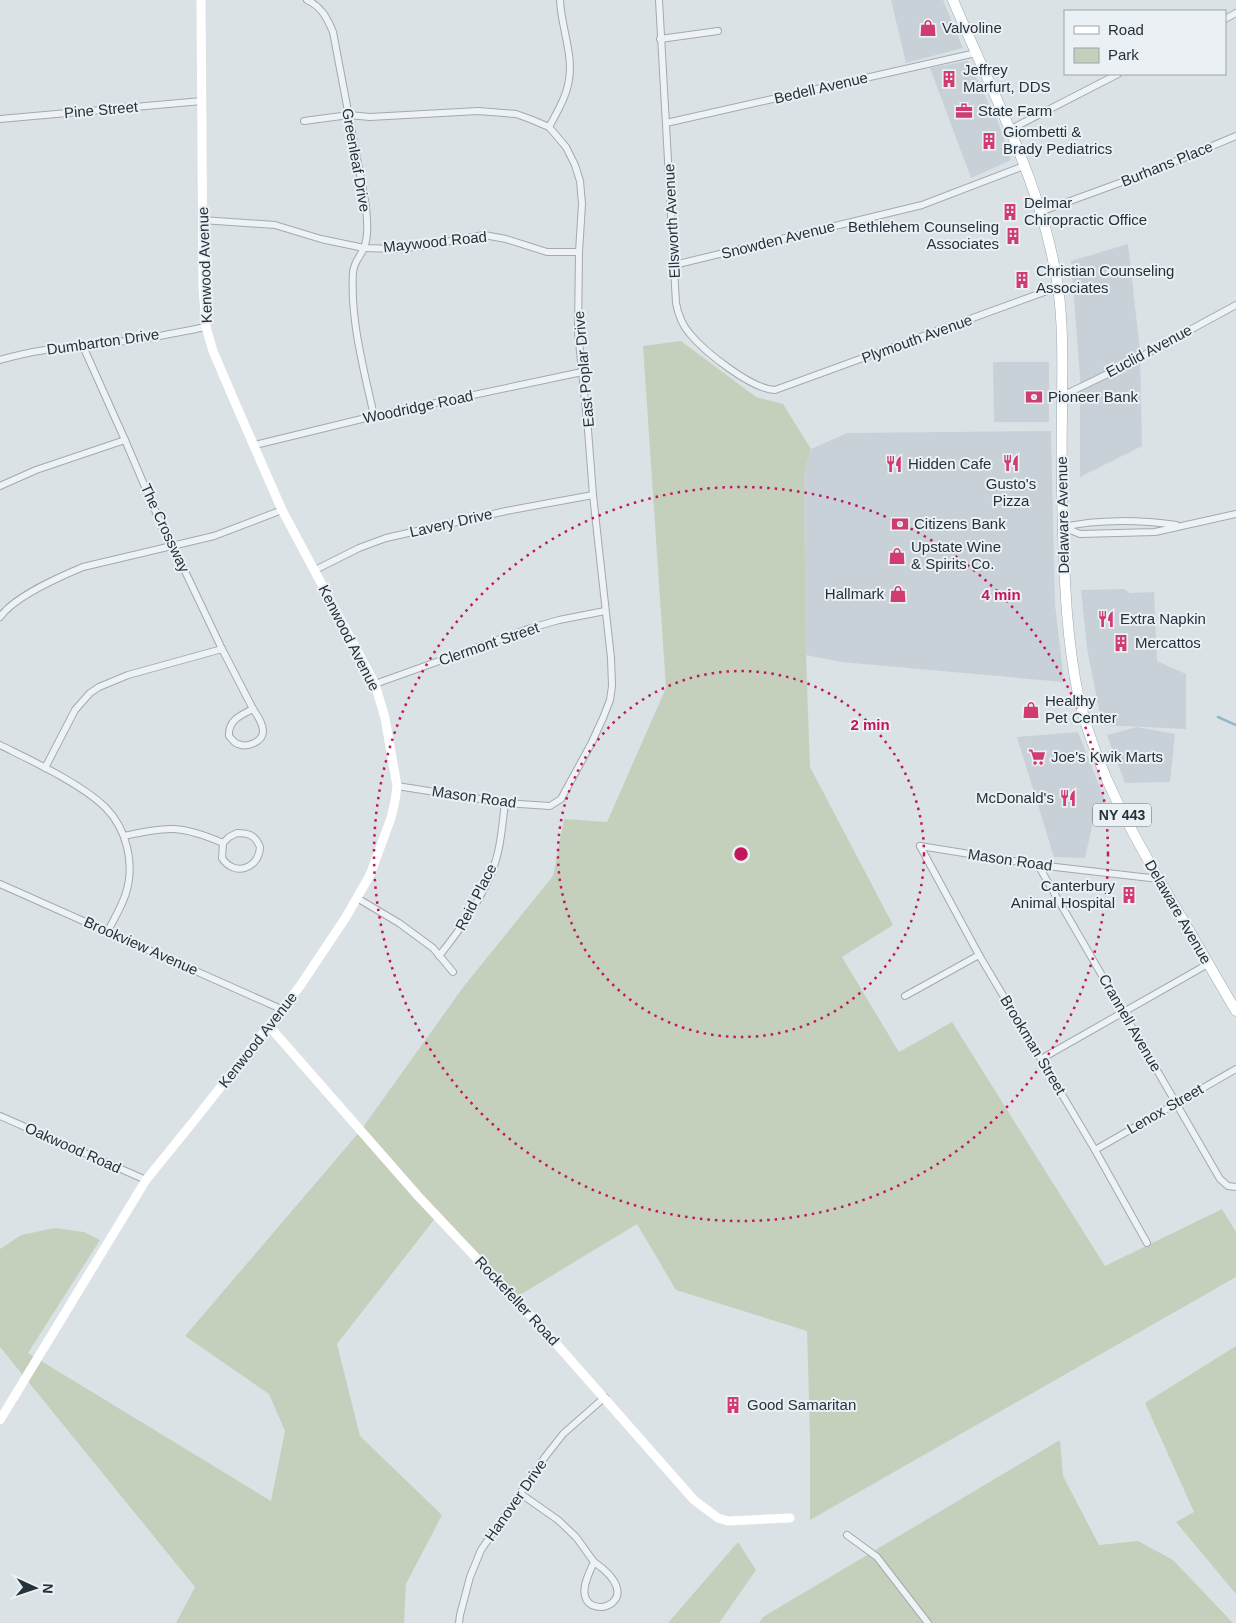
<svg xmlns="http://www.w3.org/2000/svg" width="1236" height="1623" font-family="Helvetica,sans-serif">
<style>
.built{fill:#c9d1d8}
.green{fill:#c5d0bc}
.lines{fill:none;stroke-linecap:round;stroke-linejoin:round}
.stream{stroke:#95b8c8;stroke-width:2.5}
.street-casing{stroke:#a1aab0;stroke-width:8}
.primary-casing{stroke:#9ba9b2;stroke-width:11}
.street{stroke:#eef2f5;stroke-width:6}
.secondary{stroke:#fff;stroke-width:9}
.primary{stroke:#fff;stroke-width:10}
.ring{fill:none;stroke:#c2185b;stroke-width:2.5;stroke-dasharray:2.5 5}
.labels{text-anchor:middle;stroke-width:4;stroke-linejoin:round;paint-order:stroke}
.shield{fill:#ebf0f4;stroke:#606b73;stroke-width:1}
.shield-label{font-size:14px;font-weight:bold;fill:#25323c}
.poi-label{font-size:15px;fill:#25323c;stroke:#ebf0f4;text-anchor:start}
.street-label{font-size:15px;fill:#25323c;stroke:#ebf0f4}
.centre{fill:#c2185b;stroke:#ebf0f4;stroke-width:2.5}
.ring-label{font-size:15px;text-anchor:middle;font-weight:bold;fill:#c2185b;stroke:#ebf0f4;stroke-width:4;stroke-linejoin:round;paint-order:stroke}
</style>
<rect width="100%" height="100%" fill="#dbe2e6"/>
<g class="built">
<polygon points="891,0 943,0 963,48 906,63"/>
<polygon points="968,61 998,122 1011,160 971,178 930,68"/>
<polygon points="1128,244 1140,351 1142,446 1080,477 1080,377 1071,261"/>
<polygon points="993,362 1049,362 1049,422 994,422"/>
<polygon points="1051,431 1055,604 1064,682 841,662 806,655 804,474 811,449 847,433"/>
<polygon points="1124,589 1130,593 1154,592 1157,661 1186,674 1186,729 1102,725 1087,648 1081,590"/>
<polygon points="1137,727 1175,734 1170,782 1125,783 1107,735"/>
<polygon points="1078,732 1111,816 1093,822 1085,858 1054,857 1017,737"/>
</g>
<g class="green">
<polygon points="681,341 756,397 783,404 811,449 804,474 806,655 810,767 893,925 842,957 899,1052 952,1022 1105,1266 1222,1209 1236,1232 1236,1277 810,1520 810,1437 807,1331 676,1290 637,1224 515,1298 437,1216 337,1344 360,1436 442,1515 406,1584 404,1623 176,1623 195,1587 0,1347 0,1249 21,1235 55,1228 84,1232 100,1240 28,1353 271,1501 285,1431 269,1394 185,1336 361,1130 464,986 553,876 564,819 607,822 666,688 643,346"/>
<polygon points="1236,1346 1236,1594 1176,1522 1194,1512 1145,1403"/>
<polygon points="1060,1440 1063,1476 1099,1545 1138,1541 1173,1560 1233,1623 759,1623 763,1617"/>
<polygon points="738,1542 756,1570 719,1623 668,1623"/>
</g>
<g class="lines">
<polyline class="stream" points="1218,717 1236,725"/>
<g class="street-casing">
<g id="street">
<path d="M307 0C322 7 327 18 333 32L366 206C367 220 369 235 364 248 360 257 354 262 353 272 350 320 364 370 374 416"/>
<path d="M659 0 676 303C678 314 682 325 690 334 705 352 751 389 775 390L1058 287"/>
<polyline points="1225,19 1236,13"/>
<polyline points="660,39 718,31"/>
<polyline points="0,119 202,101"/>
<polyline points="304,121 349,115 370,117 478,111 516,114 530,119 549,127 566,147 575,165 580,181 582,204 579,252 578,332 588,430 593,495 611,658 612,686 610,700 603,718 591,744 561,799 550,806 505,803 397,786"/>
<polyline points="666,123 976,53"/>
<path d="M549 127C556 114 565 100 568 85 575 57 561 28 560 0"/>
<polyline points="1009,130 1118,74"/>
<polyline points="1040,212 1155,170 1236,136"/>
<polyline points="202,220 275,225 321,239 364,248 395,249 423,246 484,235 506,239 547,252 579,252"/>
<polyline points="674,265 922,205 1024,166"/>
<polyline points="82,344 125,440 163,529 173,546 222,649 253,709"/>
<path d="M0 360C43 347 82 346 126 341 153 338 180 332 206 327"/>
<polyline points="1062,396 1120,368 1236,305"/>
<polyline points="255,445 374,416 582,372"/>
<polyline points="0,486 36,470 125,440"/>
<polyline points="1063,527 1080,534 1155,532 1236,514"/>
<path d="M1064 527C1098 519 1142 520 1176 525"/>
<polyline points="315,570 359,548 386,538 506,511 593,495"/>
<path d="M0 617C15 596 59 577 83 567L214 536 282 510"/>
<polyline points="375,684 531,628 559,620 605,611"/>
<path d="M253 709C257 715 263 723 263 731 263 742 247 748 238 744 234 743 232 739 229 736 228 720 241 715 253 709Z"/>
<path d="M0 745C32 761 80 783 105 807 127 829 135 864 126 893 122 906 114 919 108 931"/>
<polyline points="45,768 75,710 90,693 99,687 128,675 222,649"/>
<path d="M237 833C249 833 255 835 260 847 259 869 234 877 222 858L223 843 229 837Z"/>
<path d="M124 836C168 826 181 825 223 843"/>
<polyline points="920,846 979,955 1095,1150 1147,1243"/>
<polyline points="920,846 1038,865 1159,879"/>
<polyline points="1038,865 1220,1179 1228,1186 1236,1187"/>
<polyline points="0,884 281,1009"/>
<polyline points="357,898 399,923 433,948 453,972"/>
<path d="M439 956C460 930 480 902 492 871 501 850 502 825 505 803"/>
<polyline points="905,996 979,955"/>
<polyline points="1041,1059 1208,964"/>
<polyline points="0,1116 146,1180"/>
<polyline points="1095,1150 1236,1069"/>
<polyline points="521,1494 558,1520 576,1537 594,1562"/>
<polyline points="847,1535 877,1557 928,1623"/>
<path d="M594 1562C649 1600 591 1621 585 1596 582 1586 590 1571 594 1562Z"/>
<polyline points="459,1623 460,1615 470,1577 481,1550 545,1457 563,1434 605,1397"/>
</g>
</g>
<g class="primary-casing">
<path id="primary" d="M953 0C992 93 1043 186 1058 287 1064 329 1062 373 1062 416 1061 455 1062 495 1063 534 1065 588 1067 641 1078 694 1095 768 1131 831 1168 895 1191 933 1213 972 1236 1011"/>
</g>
<use href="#street" class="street"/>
<g class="secondary">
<polyline points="269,1026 418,1196 545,1331 694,1500 718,1518 728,1521 790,1518"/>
<polyline points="0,1420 146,1180 197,1117 300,986 346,917 370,875 391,818 395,801 397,786 385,718 375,684 282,510 236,405 213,351 206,327 203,288 201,0"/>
</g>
<use href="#primary" class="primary"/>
</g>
<g class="ring">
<circle cx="741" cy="854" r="183"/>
<circle cx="741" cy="854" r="367"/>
</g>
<defs>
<g id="shop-bare" transform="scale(1.35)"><path d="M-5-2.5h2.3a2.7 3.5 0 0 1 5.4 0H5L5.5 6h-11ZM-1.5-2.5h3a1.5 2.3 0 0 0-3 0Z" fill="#d03c70" stroke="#ebf0f4" stroke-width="2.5" paint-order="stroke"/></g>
<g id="building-bare" transform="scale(1.35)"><path d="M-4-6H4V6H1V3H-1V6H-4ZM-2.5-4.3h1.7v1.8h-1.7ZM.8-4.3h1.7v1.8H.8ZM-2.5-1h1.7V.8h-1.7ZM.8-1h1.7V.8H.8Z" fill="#d03c70" stroke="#ebf0f4" stroke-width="2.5" paint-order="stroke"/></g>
<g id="office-bare" transform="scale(1.35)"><path d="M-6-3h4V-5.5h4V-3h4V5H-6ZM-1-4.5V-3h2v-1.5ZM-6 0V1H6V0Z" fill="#d03c70" stroke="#ebf0f4" stroke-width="2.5" paint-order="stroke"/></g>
<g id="bank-bare" transform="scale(1.35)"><path d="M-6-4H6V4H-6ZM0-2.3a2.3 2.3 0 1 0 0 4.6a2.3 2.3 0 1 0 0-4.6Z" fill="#d03c70" stroke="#ebf0f4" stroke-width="2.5" paint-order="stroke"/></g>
<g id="restaurant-bare" transform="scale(1.35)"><path d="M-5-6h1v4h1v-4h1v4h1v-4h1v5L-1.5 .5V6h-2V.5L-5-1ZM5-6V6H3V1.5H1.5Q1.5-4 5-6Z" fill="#d03c70" stroke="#ebf0f4" stroke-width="2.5" paint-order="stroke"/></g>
<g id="supermarket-bare" transform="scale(1.35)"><path d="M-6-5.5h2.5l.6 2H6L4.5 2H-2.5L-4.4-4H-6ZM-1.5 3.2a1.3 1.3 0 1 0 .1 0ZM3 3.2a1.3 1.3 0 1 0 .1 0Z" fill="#d03c70" stroke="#ebf0f4" stroke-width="2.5" paint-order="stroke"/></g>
</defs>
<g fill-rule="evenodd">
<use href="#shop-bare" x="928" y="28"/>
<use href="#building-bare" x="949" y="79"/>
<use href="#office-bare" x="964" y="111"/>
<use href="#building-bare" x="989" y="141"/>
<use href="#building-bare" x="1010" y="212"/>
<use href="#building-bare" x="1013" y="236"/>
<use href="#building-bare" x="1022" y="280"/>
<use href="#bank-bare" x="1034" y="397"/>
<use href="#restaurant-bare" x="1011" y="463"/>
<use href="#restaurant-bare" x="894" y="464"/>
<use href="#bank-bare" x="900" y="524"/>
<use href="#shop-bare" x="897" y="556"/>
<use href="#shop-bare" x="898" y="594"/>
<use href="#restaurant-bare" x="1106" y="619"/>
<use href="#building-bare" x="1121" y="643"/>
<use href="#shop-bare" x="1031" y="710"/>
<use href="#supermarket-bare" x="1037" y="757"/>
<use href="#restaurant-bare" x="1068" y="798"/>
<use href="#building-bare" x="1129" y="895"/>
<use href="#building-bare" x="733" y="1405"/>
</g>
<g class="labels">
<rect class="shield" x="1093" y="803.5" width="58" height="23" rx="4"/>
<g class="shield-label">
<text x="1122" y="820">NY 443</text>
</g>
<g class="poi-label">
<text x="942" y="33">Valvoline</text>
<text x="963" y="75">Jeffrey<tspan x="963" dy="17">Marfurt, DDS</tspan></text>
<text x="978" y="116">State Farm</text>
<text x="1003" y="137">Giombetti &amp;<tspan x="1003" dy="17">Brady Pediatrics</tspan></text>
<text x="1024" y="208">Delmar<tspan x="1024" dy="17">Chiropractic Office</tspan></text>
<text x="999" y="232" text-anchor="end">Bethlehem Counseling<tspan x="999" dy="17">Associates</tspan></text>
<text x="1036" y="276">Christian Counseling<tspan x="1036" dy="17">Associates</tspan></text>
<text x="1048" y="402">Pioneer Bank</text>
<text x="908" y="469">Hidden Cafe</text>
<text x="1011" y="489" text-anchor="middle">Gusto's<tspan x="1011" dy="17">Pizza</tspan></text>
<text x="914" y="529">Citizens Bank</text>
<text x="911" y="552">Upstate Wine<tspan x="911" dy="17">&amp; Spirits Co.</tspan></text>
<text x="884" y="599" text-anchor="end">Hallmark</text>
<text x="1120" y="624">Extra Napkin</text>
<text x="1135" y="648">Mercattos</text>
<text x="1045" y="706">Healthy<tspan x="1045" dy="17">Pet Center</tspan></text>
<text x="1051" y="762">Joe's Kwik Marts</text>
<text x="1054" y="803" text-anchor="end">McDonald's</text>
<text x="1115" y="891" text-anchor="end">Canterbury<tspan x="1115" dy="17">Animal Hospital</tspan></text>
<text x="747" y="1410">Good Samaritan</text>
</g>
<g class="street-label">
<text transform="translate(821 88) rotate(-13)" y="5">Bedell Avenue</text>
<text transform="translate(101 110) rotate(-5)" y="5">Pine Street</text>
<text transform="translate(356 160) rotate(80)" y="5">Greenleaf Drive</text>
<text transform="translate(1167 164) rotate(-22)" y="5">Burhans Place</text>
<text transform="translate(672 221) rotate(-93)" y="5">Ellsworth Avenue</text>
<text transform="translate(778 240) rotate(-14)" y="5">Snowden Avenue</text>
<text transform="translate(435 242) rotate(-6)" y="5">Maywood Road</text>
<text transform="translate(205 265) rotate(-92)" y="5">Kenwood Avenue</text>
<text transform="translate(917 339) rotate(-20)" y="5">Plymouth Avenue</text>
<text transform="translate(103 342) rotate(-8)" y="5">Dumbarton Drive</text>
<text transform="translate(1149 351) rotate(-28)" y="5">Euclid Avenue</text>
<text transform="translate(584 369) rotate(-95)" y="5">East Poplar Drive</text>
<text transform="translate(418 407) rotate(-12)" y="5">Woodridge Road</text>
<text transform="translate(1063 515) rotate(-91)" y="5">Delaware Avenue</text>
<text transform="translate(451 523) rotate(-13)" y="5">Lavery Drive</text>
<text transform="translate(165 528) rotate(65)" y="5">The Crossway</text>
<text transform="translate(349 638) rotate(63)" y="5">Kenwood Avenue</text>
<text transform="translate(489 644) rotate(-19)" y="5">Clermont Street</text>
<text transform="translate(474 797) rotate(8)" y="5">Mason Road</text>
<text transform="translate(1010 860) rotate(8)" y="5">Mason Road</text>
<text transform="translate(476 897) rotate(-63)" y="5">Reid Place</text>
<text transform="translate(1178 912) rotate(60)" y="5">Delaware Avenue</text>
<text transform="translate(141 946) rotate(24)" y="5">Brookview Avenue</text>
<text transform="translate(1130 1023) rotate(60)" y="5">Crannell Avenue</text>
<text transform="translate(258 1040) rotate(-52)" y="5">Kenwood Avenue</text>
<text transform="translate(1033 1045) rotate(59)" y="5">Brookman Street</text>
<text transform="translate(1165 1109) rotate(-30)" y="5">Lenox Street</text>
<text transform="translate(73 1148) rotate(24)" y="5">Oakwood Road</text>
<text transform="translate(517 1301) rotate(47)" y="5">Rockefeller Road</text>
<text transform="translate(516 1500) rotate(-55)" y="5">Hanover Drive</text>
</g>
</g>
<circle cx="741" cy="854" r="8" class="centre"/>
<g class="ring-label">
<text x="1001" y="600">4 min</text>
<text x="870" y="730">2 min</text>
</g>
<rect x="1064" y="10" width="162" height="65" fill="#ebf0f4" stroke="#9ca4aa"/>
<rect x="1074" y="26" width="25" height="8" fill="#ffffff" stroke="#9ca4aa"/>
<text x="1108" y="35" font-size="15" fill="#25323c">Road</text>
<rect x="1074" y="48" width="25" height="15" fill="#c5d0bc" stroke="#9ca4aa"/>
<text x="1108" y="60" font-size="15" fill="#25323c">Park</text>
<g transform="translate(35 1588) rotate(93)" stroke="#ebf0f4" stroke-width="4" paint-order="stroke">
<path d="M0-4L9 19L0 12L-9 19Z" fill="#25323c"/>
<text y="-8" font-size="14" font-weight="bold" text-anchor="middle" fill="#25323c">N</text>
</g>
</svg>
